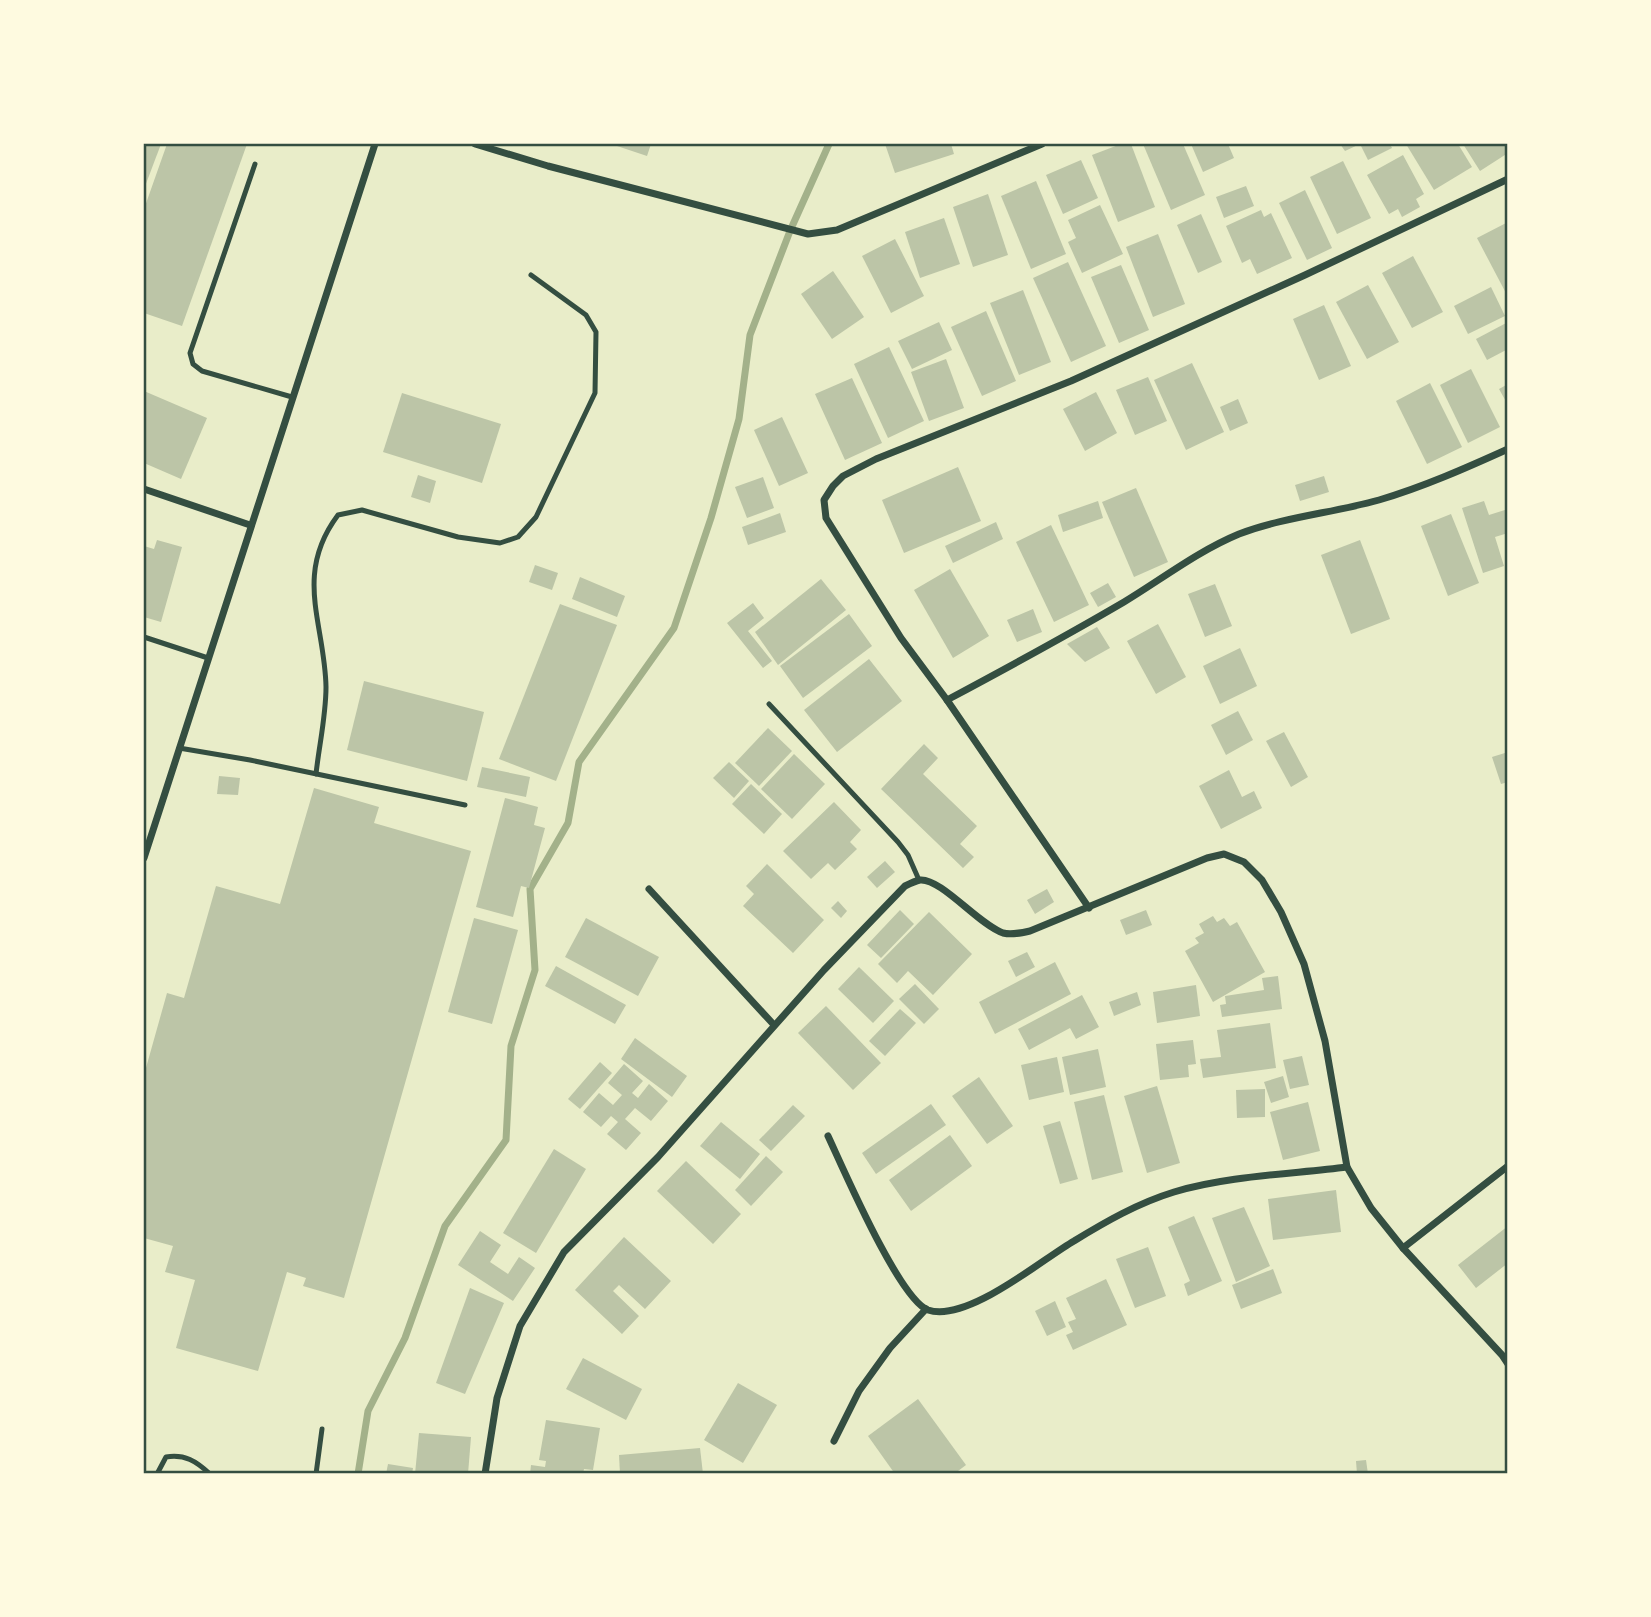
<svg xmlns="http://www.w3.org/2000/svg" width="1651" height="1617" font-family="Raleway,sans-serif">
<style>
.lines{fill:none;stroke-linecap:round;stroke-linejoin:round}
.stream{stroke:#a3b18a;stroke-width:7}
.building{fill:#bcc5a7}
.service{stroke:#344e41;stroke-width:5}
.minor{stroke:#344e41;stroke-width:7}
.neatline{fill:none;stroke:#344e41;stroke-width:2.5}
</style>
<rect width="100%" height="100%" fill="#e9edc9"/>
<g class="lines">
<polyline class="stream" points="358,1474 368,1411 405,1338 445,1226 506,1140 511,1046 535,970 530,889 568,823 579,762 674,628 711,518 739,419 750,335 790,231 829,144"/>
</g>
<g class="building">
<polygon points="144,144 161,144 144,189"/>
<polygon points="167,144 247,144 182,326 144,313 144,209"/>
<polygon points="611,144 651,144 647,156"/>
<polygon points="885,144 951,144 954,154 895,173"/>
<polygon points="1121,144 1131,144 1155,207 1118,222 1092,155"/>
<polygon points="1143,144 1183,144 1205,195 1171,210"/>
<polygon points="1191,144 1228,144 1234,158 1203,172"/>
<polygon points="1340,144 1360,144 1345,151"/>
<polygon points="1360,144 1390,144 1392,148 1368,160"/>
<polygon points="1406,144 1458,144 1472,167 1434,190"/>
<polygon points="1463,144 1508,144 1508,153 1480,171"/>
<polygon points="1403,155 1424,194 1416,199 1420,207 1402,217 1398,209 1389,214 1367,175"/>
<polygon points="1081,160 1098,198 1063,214 1046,175"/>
<polygon points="1343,161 1371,218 1337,234 1310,177"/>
<polygon points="1036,181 1066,254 1031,269 1001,196"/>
<polygon points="1246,186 1254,206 1224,218 1216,197"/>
<polygon points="1305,190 1332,248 1307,260 1279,203"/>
<polygon points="988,194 1008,255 973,267 953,207"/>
<polygon points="1100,205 1123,254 1082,273 1068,242 1076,238 1068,220"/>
<polygon points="1261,210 1264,217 1271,213 1292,258 1257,274 1250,259 1242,263 1226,226"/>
<polygon points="1201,214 1222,262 1198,273 1177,225"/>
<polygon points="944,218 960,264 920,278 905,232"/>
<polygon points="1508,222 1508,297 1477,238"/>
<polygon points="1158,234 1185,304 1153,317 1126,247"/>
<polygon points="895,239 924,296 891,313 862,256"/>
<polygon points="1413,256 1443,312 1412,328 1382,273"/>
<polygon points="1068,262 1106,346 1071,362 1033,278"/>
<polygon points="1121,265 1149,330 1119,343 1091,277"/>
<polygon points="833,271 864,317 832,339 801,294"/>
<polygon points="1368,285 1399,342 1367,359 1336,302"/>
<polygon points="1491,287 1505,316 1468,334 1454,306"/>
<polygon points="1023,290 1051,362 1019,375 990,303"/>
<polygon points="1324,305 1351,366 1319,380 1293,319"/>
<polygon points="986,311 1016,381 982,396 951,327"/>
<polygon points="939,322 952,350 912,369 898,341"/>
<polygon points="1508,322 1508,349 1487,360 1476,339"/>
<polygon points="889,347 924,421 888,438 854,364"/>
<polygon points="946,359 964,408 929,421 911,372"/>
<polygon points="1192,363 1224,432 1186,450 1154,380"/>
<polygon points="1471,369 1500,427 1468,443 1440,385"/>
<polygon points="1148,377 1167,421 1135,435 1116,390"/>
<polygon points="852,378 882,443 845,460 815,394"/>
<polygon points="1430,383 1462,447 1427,464 1396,401"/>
<polygon points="1508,384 1508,405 1499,389"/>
<polygon points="144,391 207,418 181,479 144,463"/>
<polygon points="1096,392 1117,433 1085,451 1063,409"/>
<polygon points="402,393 501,424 482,483 383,452"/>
<polygon points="1238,399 1248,423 1230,431 1220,407"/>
<polygon points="782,417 808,473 779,486 754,430"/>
<polygon points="958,467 981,521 904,553 882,500"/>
<polygon points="418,475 436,481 430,503 411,497"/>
<polygon points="1324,476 1329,492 1300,501 1295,485"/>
<polygon points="763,477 774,508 747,518 735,487"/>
<polygon points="1136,488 1168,562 1134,577 1102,502"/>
<polygon points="1098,501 1103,518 1063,532 1058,515"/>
<polygon points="1484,501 1489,515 1508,509 1508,533 1495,537 1504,566 1483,573 1462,508"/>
<polygon points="780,513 786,532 748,545 742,527"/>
<polygon points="1451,514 1479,583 1448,596 1421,526"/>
<polygon points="996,522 1003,539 953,563 945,546"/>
<polygon points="1051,525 1089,605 1054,622 1016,542"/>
<polygon points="157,540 182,547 161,622 144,617 144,546 154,549"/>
<polygon points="1360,540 1390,619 1351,634 1321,555"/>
<polygon points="535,565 558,573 552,590 529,582"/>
<polygon points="950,569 989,636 953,658 914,590"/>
<polygon points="580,577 625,596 617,617 572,599"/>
<polygon points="821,579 846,610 778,665 755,632"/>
<polygon points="1108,583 1116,597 1098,607 1090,593"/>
<polygon points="1215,584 1232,626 1205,637 1188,594"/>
<polygon points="753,603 764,618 748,631 772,661 763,668 727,623"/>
<polygon points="560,604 617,625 556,781 499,759"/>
<polygon points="1033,609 1042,632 1017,642 1007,620"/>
<polygon points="849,614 872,646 803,698 780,666"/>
<polygon points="1158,624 1186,677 1156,694 1127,641"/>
<polygon points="1097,627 1110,648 1085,662 1067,644"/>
<polygon points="1240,648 1257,686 1220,704 1203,666"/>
<polygon points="869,659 902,701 837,752 804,710"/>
<polygon points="364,681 484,712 467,781 347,750"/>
<polygon points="1238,711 1253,740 1226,755 1211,725"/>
<polygon points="768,728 792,751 759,786 735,763"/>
<polygon points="1284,732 1308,777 1291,787 1266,741"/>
<polygon points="924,744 938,758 923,774 977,826 960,844 974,857 963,868 881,789"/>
<polygon points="1508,752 1508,782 1501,784 1492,757"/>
<polygon points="794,754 825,784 792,819 761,789"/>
<polygon points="729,762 749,781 734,798 713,778"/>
<polygon points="482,767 530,777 526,797 477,787"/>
<polygon points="1229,770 1242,797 1254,791 1262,808 1221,829 1199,786"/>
<polygon points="219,776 240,778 238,795 217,794"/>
<polygon points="751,784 782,814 764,834 732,804"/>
<polygon points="314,788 379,807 374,823 471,851 344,1298 303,1286 306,1278 287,1272 258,1371 176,1348 195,1280 165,1272 173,1246 144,1238 144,1075 167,993 184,998 216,886 280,904"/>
<polygon points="505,798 538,807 534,825 545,828 529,888 521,886 513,917 476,907"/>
<polygon points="834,802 861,830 850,842 857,849 835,870 828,863 811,879 783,851"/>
<polygon points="885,861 895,872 877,888 867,877"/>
<polygon points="767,864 824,920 793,953 743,906 754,894 746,886"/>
<polygon points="1047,889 1054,902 1035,914 1027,900"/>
<polygon points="838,901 847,911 841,918 831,908"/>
<polygon points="900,910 914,924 881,958 867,945"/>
<polygon points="1146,910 1152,925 1126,935 1120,920"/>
<polygon points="929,912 972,954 933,995 908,971 897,983 878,964"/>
<polygon points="1213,916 1217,922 1224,918 1230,926 1237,922 1265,972 1213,1002 1185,951 1199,943 1195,938 1204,933 1199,924"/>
<polygon points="474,918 518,930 492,1024 448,1012"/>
<polygon points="586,918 659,957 638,996 565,957"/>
<polygon points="1027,952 1035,967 1016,977 1008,961"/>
<polygon points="1055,962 1071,994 995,1034 979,1002"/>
<polygon points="556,966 626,1005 615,1024 545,986"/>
<polygon points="859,967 894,1001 873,1023 838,989"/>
<polygon points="1278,976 1282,1009 1222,1017 1220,1005 1226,1004 1225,996 1264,990 1262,978"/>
<polygon points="915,984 939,1009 924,1024 899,999"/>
<polygon points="1196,985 1200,1016 1157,1023 1153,992"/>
<polygon points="1137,992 1141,1005 1114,1016 1109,1002"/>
<polygon points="1082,995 1099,1027 1076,1039 1070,1028 1029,1050 1018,1029"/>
<polygon points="826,1006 881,1063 853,1090 798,1033"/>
<polygon points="900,1009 916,1023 885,1056 869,1041"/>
<polygon points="1270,1023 1276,1068 1203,1078 1200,1059 1221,1057 1217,1030"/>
<polygon points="635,1038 687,1076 672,1097 621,1059"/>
<polygon points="1193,1040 1196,1064 1188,1065 1189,1077 1160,1080 1156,1044"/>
<polygon points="1098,1049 1106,1087 1070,1095 1062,1057"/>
<polygon points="1302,1056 1309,1085 1290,1089 1283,1060"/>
<polygon points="1057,1057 1064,1092 1029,1100 1021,1065"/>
<polygon points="600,1062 612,1073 580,1109 568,1099"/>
<polygon points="624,1064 643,1081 632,1093 638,1098 649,1084 668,1101 651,1121 635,1108 625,1119 641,1133 626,1150 607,1134 618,1122 611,1116 601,1127 583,1112 599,1093 613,1105 622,1095 608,1083"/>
<polygon points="1283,1076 1289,1097 1271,1103 1264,1082"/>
<polygon points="979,1077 1013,1126 987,1144 952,1096"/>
<polygon points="1157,1086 1180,1163 1147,1173 1124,1096"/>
<polygon points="1265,1089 1265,1117 1237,1118 1236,1090"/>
<polygon points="1104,1095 1123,1172 1092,1180 1074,1102"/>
<polygon points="1308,1102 1320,1151 1283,1160 1270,1112"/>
<polygon points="931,1104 946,1125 876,1174 862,1153"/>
<polygon points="793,1105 805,1116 771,1151 759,1140"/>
<polygon points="1060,1121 1078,1179 1060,1184 1043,1126"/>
<polygon points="721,1122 760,1154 740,1179 700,1146"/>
<polygon points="950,1135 972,1166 911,1211 889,1180"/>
<polygon points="554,1149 586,1169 536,1253 503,1233"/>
<polygon points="766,1156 783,1172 751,1206 735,1190"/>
<polygon points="686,1161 741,1214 713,1244 657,1191"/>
<polygon points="1336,1190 1341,1232 1273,1240 1268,1199"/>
<polygon points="1244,1207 1270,1266 1236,1282 1212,1218"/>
<polygon points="1194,1216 1222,1281 1188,1296 1184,1284 1190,1281 1168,1227"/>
<polygon points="1508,1226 1508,1263 1476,1288 1458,1265"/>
<polygon points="480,1231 501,1245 490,1262 508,1274 519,1257 535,1268 513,1301 458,1265"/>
<polygon points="624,1237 671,1281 645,1309 619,1285 613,1291 639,1316 622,1334 575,1290"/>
<polygon points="1148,1247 1166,1296 1135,1308 1116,1259"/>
<polygon points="1273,1269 1282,1293 1241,1309 1232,1285"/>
<polygon points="1106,1279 1127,1325 1073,1350 1066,1335 1073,1332 1068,1322 1076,1319 1066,1298"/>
<polygon points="470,1288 504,1303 465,1394 436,1383"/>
<polygon points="1055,1301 1066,1327 1047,1336 1035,1311"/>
<polygon points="583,1358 642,1389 626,1420 566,1389"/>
<polygon points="738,1383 777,1405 743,1463 704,1440"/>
<polygon points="918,1399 966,1465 954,1474 895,1474 868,1436"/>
<polygon points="546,1420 600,1428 593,1470 584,1469 583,1474 530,1474 531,1465 545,1467 546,1461 539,1460"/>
<polygon points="419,1433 471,1437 468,1474 415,1474"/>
<polygon points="700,1448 703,1474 620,1474 619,1455"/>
<polygon points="1366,1460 1368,1474 1357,1474 1356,1461"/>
<polygon points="388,1464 413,1468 412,1474 386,1474"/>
</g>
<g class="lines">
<g class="service">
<polyline points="255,164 190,353 193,364 202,371 292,397"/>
<polyline points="144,637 208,658"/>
<polyline points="769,704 898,842 908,855 919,880"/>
<polyline points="179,748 250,760 465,805"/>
<path d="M316 774C319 746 326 716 326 687 325 624 293 575 338 515L362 510 458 537 500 543 518 537 536 517 595 393 596 332 586 315 531 275"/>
<path d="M157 1474 166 1457C185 1454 196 1461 210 1474"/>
<polyline points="316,1474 322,1429"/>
</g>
<g class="minor">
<polyline points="475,144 548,166 808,234 837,230 1042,144"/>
<polyline points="144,489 250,525"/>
<path d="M947 700C1007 668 1066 636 1124 602 1162 579 1198 551 1239 534 1284 517 1332 513 1379 500 1423 487 1466 468 1508 449"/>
<polyline points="144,858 375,144"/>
<polyline points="649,889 774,1025"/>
<polyline points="1089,908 947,700 901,638 826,518 824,500 833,486 843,476 876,459 1071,381 1305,275 1508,179"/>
<path d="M828 1136C843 1168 899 1299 928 1310 967 1323 1041 1260 1074 1241 1105 1222 1138 1203 1174 1192 1227 1176 1292 1174 1347 1167"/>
<polyline points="1403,1248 1508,1166"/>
<polyline points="834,1441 859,1391 890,1348 926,1309"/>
<path d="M485 1474 497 1398 520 1326 564 1252 658 1157 824 970 905 886C909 884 915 881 920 880 941 878 979 925 1003 933 1012 935 1021 933 1030 931L1207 858 1224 854 1244 862 1262 880 1281 912 1304 964 1325 1041 1347 1167 1371 1208 1403 1248 1502 1355 1508 1364"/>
</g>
</g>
<rect width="1651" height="1617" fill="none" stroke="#fefae0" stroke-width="290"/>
<rect x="145" y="145" width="1361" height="1327" class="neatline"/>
</svg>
